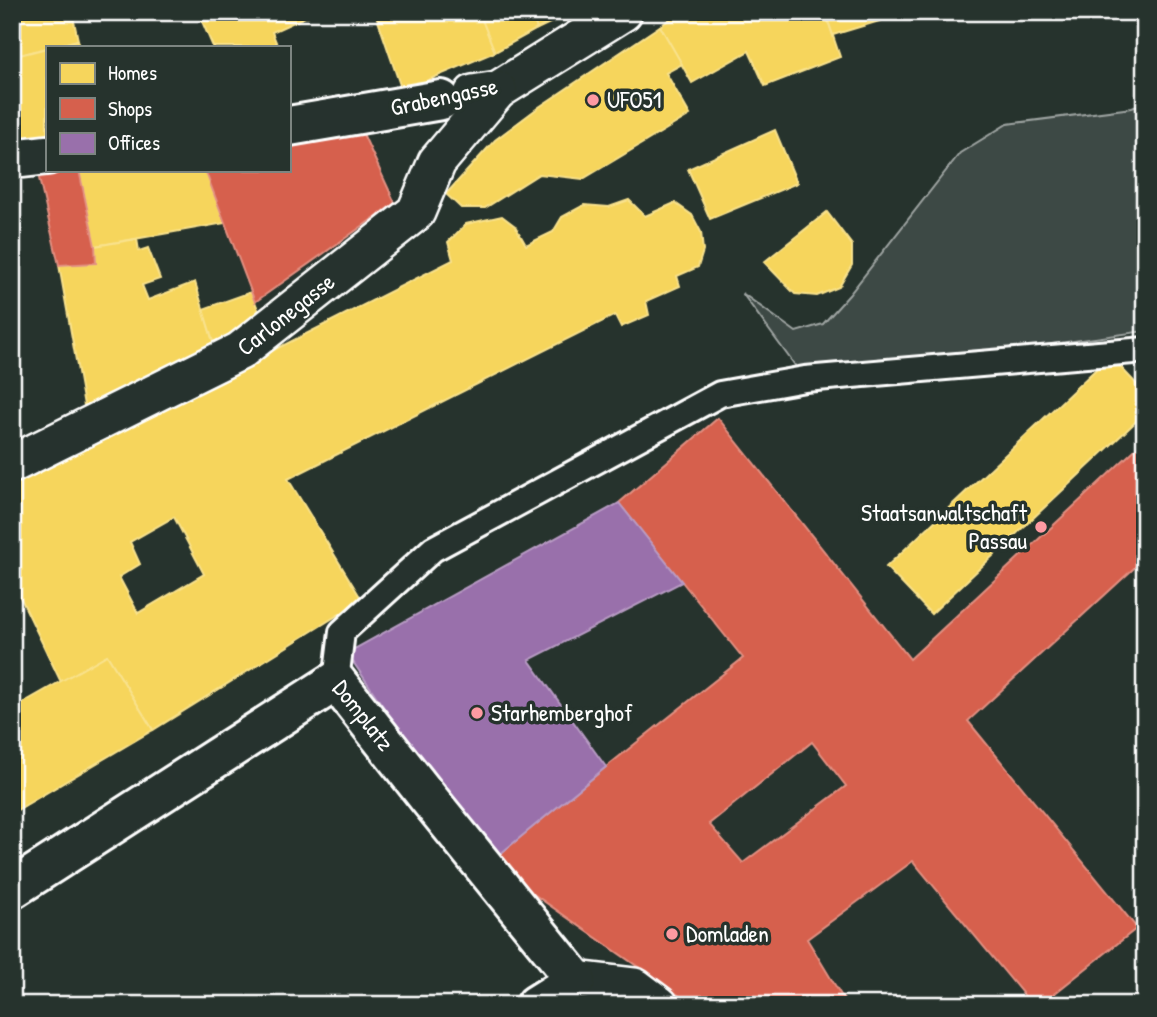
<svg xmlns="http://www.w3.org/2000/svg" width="1157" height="1017" font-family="'Patrick Hand',sans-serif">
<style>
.green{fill:#3e4944;stroke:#9ea4a2;stroke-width:2}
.homes{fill:#f6d55c;stroke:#f9e28d;stroke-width:2;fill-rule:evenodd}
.shops{fill:#d6604d;stroke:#e29082;stroke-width:2;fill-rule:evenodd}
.offices{fill:#9970ab;stroke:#b89bc4;stroke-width:2}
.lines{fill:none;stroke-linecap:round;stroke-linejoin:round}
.service-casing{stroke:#fff;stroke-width:30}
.pedestrian-casing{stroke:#fff;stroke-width:42}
.minor-casing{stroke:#fff;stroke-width:44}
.service{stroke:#26332d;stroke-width:24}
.pedestrian{stroke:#26332d;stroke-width:37}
.minor{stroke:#26332d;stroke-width:38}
.poi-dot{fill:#ff9aa2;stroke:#26332d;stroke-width:2.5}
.labels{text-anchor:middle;stroke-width:7;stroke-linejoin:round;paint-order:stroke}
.street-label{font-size:24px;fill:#fff;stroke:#26332d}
.poi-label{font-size:24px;fill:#fff;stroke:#26332d;text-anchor:start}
</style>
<rect width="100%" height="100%" fill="#26332d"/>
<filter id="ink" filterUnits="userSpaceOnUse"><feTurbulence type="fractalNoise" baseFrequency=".0143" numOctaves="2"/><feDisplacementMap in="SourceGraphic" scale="14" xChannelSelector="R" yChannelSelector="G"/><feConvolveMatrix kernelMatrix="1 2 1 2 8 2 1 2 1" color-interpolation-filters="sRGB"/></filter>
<g filter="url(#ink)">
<polygon class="green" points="1145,103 1145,331 805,379 742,293 796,332 823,324 849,295 960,153 1007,124 1132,108"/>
<g class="homes">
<polygon points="12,12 72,12 78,40 12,57"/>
<polygon points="198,12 316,12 272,32 278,47 213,47"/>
<polygon points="375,12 479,12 495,52 402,91"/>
<polygon points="479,12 531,12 537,29 495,52"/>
<polygon points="531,12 573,12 537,29"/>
<polygon points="680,12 825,12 840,57 765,86 749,51 692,83 660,26"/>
<polygon points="825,12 898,12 899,15 833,35"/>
<polygon points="660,26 682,64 666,73 690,115 583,179 539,174 485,208 461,208 446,194 495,140 539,107"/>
<polygon points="78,40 80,47 51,47"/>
<polygon points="47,48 47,146 12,151 12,57"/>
<polygon points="775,130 797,183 710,219 688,169"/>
<polygon points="79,170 205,170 225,223 95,246"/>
<path d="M629 200 645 216 675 203 692 215 701 232 703 251 698 267 677 276 680 286 646 301 649 315 621 327 615 315 288 479 362 600 153 730 107 655 61 682 12 580V482L453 260 448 242 466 224 502 216 515 226 526 245 553 232 562 217 584 205 609 207ZM174 517 204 574 138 613 119 577 140 564 130 542Z"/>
<polygon points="827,212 852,245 852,265 839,287 817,296 795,294 764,262"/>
<polygon points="137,239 139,251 148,248 160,279 142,285 148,300 195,282 215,348 85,411 59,265 96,263 95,246"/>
<polygon points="251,292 264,324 215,348 203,309"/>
<polygon points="1110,356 1145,393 1145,413 931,614 886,567"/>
<polygon points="107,655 153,730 12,813 12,709"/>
</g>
<g class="shops">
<polygon points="358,123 395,203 255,302 205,170 289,170 289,136"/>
<polygon points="64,170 79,170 95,246 96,263 59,265 38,174"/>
<polygon points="12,305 20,339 12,339"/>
<path d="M718 418 910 659 1145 440V558L968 721 1137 928 1040 1005H1032L913 861 807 939 847 1005H690L687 1001 489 863 606 767 743 658 619 503ZM812 742 846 786 743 863 709 824Z"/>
</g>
<polygon class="offices" points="619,503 682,582 529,660 606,767 489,863 347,653"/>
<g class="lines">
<g class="service-casing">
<polyline id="service" points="336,681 342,632 433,549 720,394 805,379 1145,350"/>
</g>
<g class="pedestrian-casing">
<g id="pedestrian">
<polyline points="473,94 498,90 623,12"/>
<path id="s1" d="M12 464 240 351 416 212 437 162 498 90"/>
<polyline points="576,980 635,987 659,1005"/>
</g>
</g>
<g class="minor-casing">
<g id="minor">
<polyline points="289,126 441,100"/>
<polyline points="12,159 47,155"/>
<path id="s2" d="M12 889 336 681 429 799 576 980 536 1005"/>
</g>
</g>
<use href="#service" class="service"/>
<use href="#pedestrian" class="pedestrian"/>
<use href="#minor" class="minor"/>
</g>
</g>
<g class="poi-dot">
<circle cx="593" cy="100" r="7"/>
<circle cx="1041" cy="527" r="7"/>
<circle cx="477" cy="713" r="7"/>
<circle cx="672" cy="934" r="7"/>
</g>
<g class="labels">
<g class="street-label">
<text transform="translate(444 97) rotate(-12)" y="8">Grabengasse</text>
<text dy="8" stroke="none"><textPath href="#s1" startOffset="313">Carlonegasse</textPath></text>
<text dy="8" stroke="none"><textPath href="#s2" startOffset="429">Domplatz</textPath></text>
</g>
<g class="poi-label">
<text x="607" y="108">UFO51</text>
<text x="1027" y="521" text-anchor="end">Staatsanwaltschaft<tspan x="1027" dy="28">Passau</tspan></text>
<text x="491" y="721">Starhemberghof</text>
<text x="686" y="942">Domladen</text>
</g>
</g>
<rect width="1157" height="1017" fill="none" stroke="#26332d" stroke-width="42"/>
<rect x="21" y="21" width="1115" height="975" fill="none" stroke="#fff" stroke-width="2.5" filter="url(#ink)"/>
<rect x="46" y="46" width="245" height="126" fill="#26332d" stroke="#7d8581" stroke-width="2"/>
<rect x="60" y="63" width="35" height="21" fill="#f6d55c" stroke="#7d8581" stroke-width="2"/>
<text x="108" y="80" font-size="21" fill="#ffffff">Homes</text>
<rect x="60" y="98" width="35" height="21" fill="#d6604d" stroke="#7d8581" stroke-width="2"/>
<text x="108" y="116" font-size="21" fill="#ffffff">Shops</text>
<rect x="60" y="133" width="35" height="21" fill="#9970ab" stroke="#7d8581" stroke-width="2"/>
<text x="108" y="150" font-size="21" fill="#ffffff">Offices</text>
</svg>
